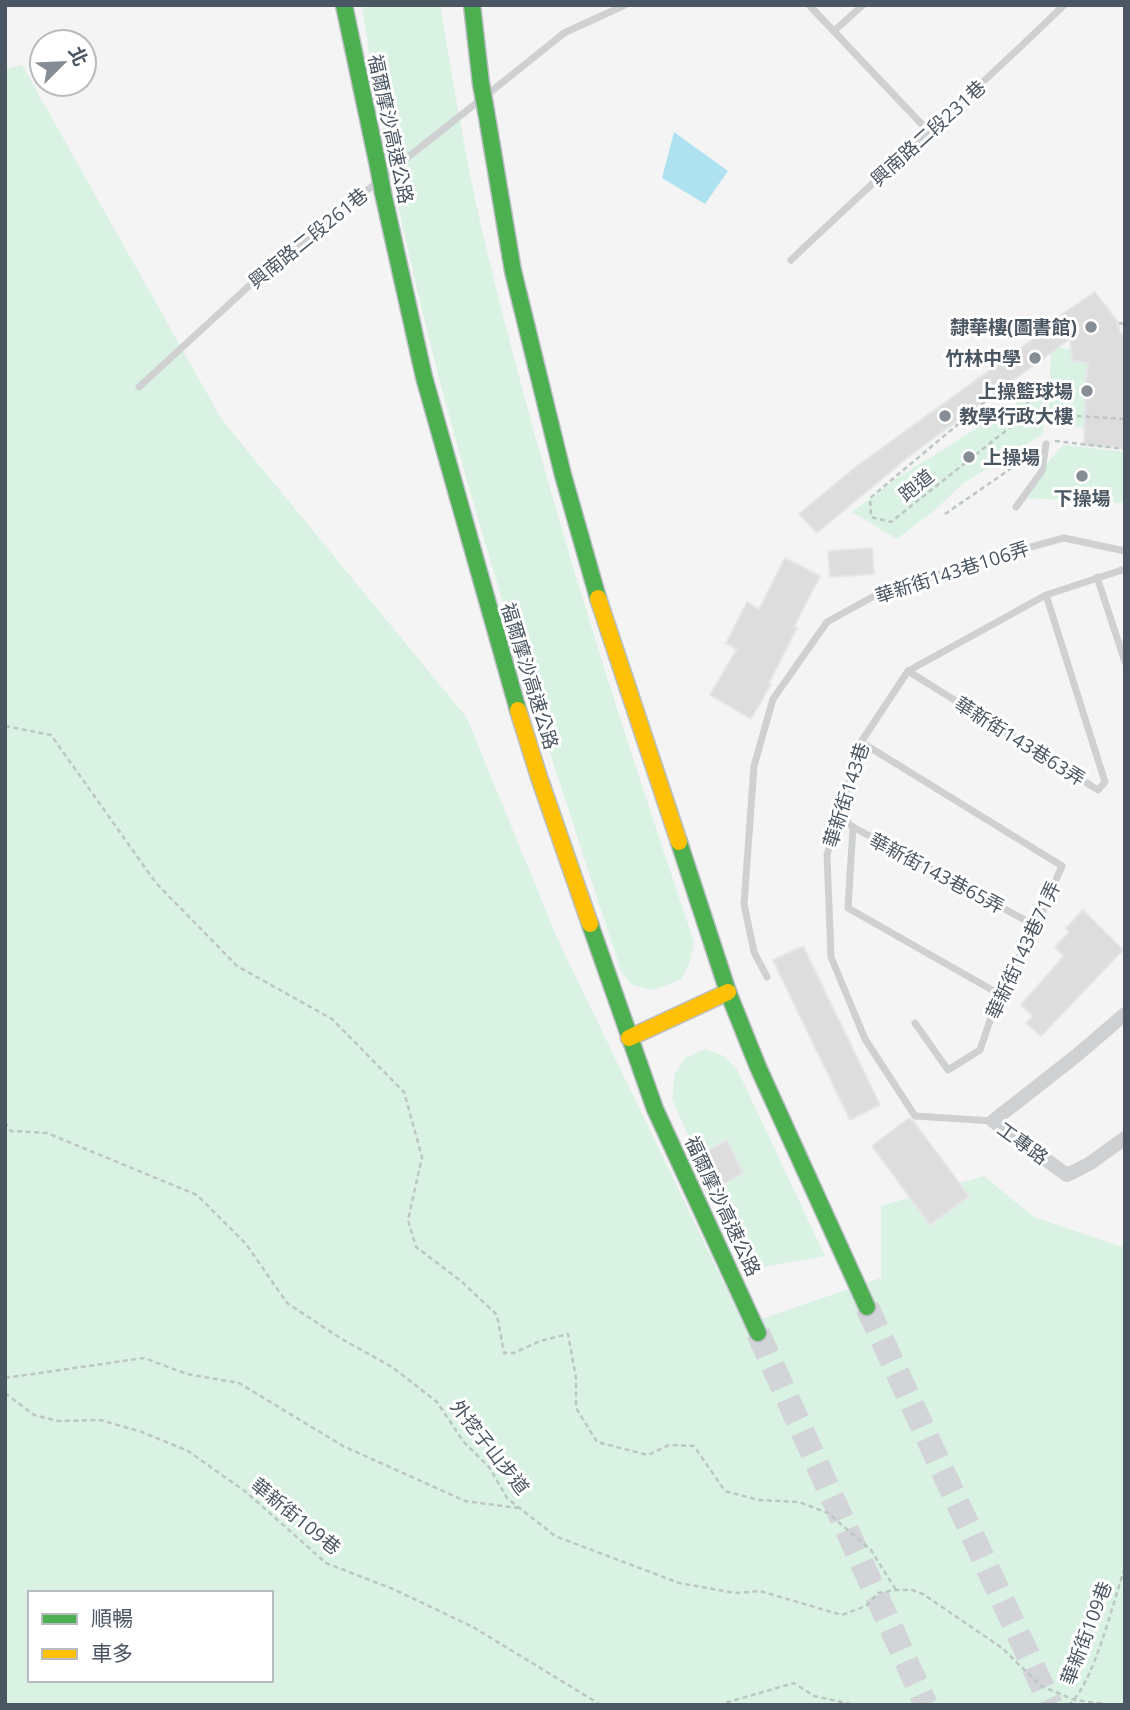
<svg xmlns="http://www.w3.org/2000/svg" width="1130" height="1710" font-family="'Open Sans','Noto Sans TC',sans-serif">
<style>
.green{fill:#d9f2e3;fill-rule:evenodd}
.water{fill:#aee2f0}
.building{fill:#ddddde;stroke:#e5e6e7;stroke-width:2}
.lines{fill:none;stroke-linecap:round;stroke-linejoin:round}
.highway-tunnel{stroke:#d2d4d7;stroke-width:24;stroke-dasharray:24 12;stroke-linecap:butt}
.fast-casing{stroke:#b9bec3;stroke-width:19}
.slow-casing{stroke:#b9bec3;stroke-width:19}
.path{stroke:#bcc7c4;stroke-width:2.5;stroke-dasharray:5 3.5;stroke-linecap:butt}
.lane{stroke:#ced0d2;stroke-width:7}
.street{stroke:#ced0d2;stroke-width:14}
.fast{stroke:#4caf50;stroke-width:16}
.slow{stroke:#ffc107;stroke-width:16}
.fast-bridge-casing{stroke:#b9bec3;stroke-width:19;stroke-linecap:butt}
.fast-bridge{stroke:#4caf50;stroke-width:16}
.poi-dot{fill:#868d94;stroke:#fff;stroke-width:2.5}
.labels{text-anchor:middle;stroke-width:6;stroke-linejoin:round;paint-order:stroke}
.street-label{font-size:19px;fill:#4a5661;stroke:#fff}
.poi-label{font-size:19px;font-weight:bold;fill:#4a5661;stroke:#fff;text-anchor:end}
</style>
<rect width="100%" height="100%" fill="#f4f4f4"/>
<g class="green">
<path d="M362 5H440C455 90 468 176 489 259 545 490 618 717 694 942L689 965 681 979 667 985 652 990 632 985 621 971C518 655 410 336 362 5Z"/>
<path d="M22 65 222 420 467 718 557 938 744 1325 881 1278V1206L984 1176 1034 1217 1125 1248V1705H5V69ZM30 1593H271V1680H30Z"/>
<polygon points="1051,346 1125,359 1125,433 1048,423"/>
<polygon points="1047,384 1043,434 962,484 935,510 897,539 852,512 896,479"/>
<polygon points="1063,445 1125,452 1125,503 1026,498 1046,464"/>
<polygon points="705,1049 724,1056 738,1071 825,1256 751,1269 718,1202 672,1099 675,1073 685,1058"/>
</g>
<polygon class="water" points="674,132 728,171 705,204 662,178"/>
<g class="building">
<polygon points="1095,292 1118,322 1120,333 1125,334 1125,448 1084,445 1085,388 1088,363 1072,361 1070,339 912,454 817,533 799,514 857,466 1058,321 1056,318"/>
<polygon points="872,548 874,574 830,577 828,551"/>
<polygon points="785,558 820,576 794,627 797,628 769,683 771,684 751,719 710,695 737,649 726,643 747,602 759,609"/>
<polygon points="1083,910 1123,950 1041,1036 1026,1023 1033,1016 1021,1005 1064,956 1055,947 1069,932 1066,928"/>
<polygon points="803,946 880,1105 850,1120 773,960"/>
<polygon points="909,1118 914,1122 969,1196 930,1225 872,1146"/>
<polygon points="727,1140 743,1173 717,1188 701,1155"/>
</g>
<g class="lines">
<g class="highway-tunnel">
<polyline points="867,1307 1051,1705"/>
<polyline points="758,1333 926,1705"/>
</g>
<g class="fast-casing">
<g id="fast">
<polyline points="344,5 378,166"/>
<polyline points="472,5 481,84"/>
<polyline points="486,111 513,271 563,475 598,598"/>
<polyline points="383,193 424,377 518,710"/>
<polyline points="679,842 728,992 758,1067 867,1307"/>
<polyline points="590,924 655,1109 758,1333"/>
</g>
</g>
<g class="slow-casing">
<g id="slow">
<polyline points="598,598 679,842"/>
<polyline points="518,710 539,777 590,924"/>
<polyline points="629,1038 728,992"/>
</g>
</g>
<g class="path">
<polyline points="1119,323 1125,324"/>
<polygon points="1011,383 1026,390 1028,413 891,522 871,517 870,498 987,400"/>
<polyline points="1043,414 1125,419"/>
<polyline points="1055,441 1125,449"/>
<polyline points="945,514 1035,452"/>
<polyline points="5,726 51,735 156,883 237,966 332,1019 404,1092 422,1157 408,1220 416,1247 461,1281 497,1315 504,1353 514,1353 540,1341 568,1334 576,1378 576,1408 597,1442 648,1455 669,1445 694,1446 725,1491 758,1500 799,1502 828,1513 871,1550 896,1590"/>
<polyline points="5,1122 11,1131 47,1133 197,1195 246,1244 287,1303 340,1338 392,1367 437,1402 463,1441 489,1467 507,1498 555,1536 679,1583 735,1593 760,1591 842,1615 866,1606 878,1593 896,1590 912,1590 923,1594 1002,1648 1041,1686 1075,1700 1112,1705"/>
<polyline points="5,1378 144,1358 187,1374 239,1383 343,1446 465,1501 518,1508"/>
<polyline points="5,1393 34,1415 58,1421 100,1420 142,1432 188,1451 246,1492 326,1563 393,1589 473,1627 601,1705"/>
<polyline points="718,1705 794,1683 814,1696 855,1705"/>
<path d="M1068 1705C1093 1687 1114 1599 1125 1567"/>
</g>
<g class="lane">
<polyline points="809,5 930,133"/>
<polyline points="834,31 863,5"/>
<polyline points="488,94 564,33 625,5"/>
<polyline points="384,176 479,101"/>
<path d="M791 260C881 174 975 92 1064 5"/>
<polyline points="139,387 262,274 375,184"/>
<polyline points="1016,507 1042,471 1046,444"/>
<polyline points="1097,577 1125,662"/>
<polyline points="908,671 1098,790 1105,782 1046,595"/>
<polyline points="861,742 1062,866 1036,926 999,994 980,1050 948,1070 915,1023"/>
<polyline points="839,816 853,827 1036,926"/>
<polyline points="853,827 848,908 999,994"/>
<polyline points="767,977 754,952 744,904 754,766 773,699 827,622 876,595 997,556 1064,538 1125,551"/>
<polyline points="993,1121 915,1116 865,1039 831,957 827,855 861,742 908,671 1046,595 1125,569"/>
</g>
<polyline class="street" points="1125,1014 1076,1056 993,1121 1067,1175 1089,1164 1125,1138"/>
<use href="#fast" class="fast"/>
<use href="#slow" class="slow"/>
<g class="fast-bridge-casing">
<g id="fast-bridge">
<polyline points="481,84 486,111"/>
<polyline points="378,166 383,193"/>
</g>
</g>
<use href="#fast-bridge" class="fast-bridge"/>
</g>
<g class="poi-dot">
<circle cx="1091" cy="327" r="7"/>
<circle cx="1035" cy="358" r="7"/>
<circle cx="1087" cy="391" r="7"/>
<circle cx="945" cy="416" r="7"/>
<circle cx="969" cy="457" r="7"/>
<circle cx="1082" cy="476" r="7"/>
</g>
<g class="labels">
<g class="street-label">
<text transform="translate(391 129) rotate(78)" y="7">福爾摩沙高速公路</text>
<text transform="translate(928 133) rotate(-42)" y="7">興南路二段231巷</text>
<text transform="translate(308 238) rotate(-39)" y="7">興南路二段261巷</text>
<text transform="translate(916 485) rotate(-39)" y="7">跑道</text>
<text transform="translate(952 572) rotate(-18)" y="7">華新街143巷106弄</text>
<text transform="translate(530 676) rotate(73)" y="7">福爾摩沙高速公路</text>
<text transform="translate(1020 741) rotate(32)" y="7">華新街143巷63弄</text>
<text transform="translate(846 795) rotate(-72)" y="7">華新街143巷</text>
<text transform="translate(937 873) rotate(28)" y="7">華新街143巷65弄</text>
<text transform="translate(1023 950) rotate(-65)" y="7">華新街143巷71弄</text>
<text transform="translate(1023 1143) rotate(36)" y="7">工專路</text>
<text transform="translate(723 1206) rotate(65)" y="7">福爾摩沙高速公路</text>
<text transform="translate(490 1447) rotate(52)" y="7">外挖子山步道</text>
<text transform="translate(296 1516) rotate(39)" y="7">華新街109巷</text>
<text transform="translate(1086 1633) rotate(-69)" y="7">華新街109巷</text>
</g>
<g class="poi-label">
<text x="1077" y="334">隸華樓(圖書館)</text>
<text x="1021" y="365">竹林中學</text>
<text x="1073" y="398">上操籃球場</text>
<text x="959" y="423" text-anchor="start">教學行政大樓</text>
<text x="983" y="464" text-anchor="start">上操場</text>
<text x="1082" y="505" text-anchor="middle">下操場</text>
</g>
</g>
<rect width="1130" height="1710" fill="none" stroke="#4a5661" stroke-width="14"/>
<rect x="28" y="1591" width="245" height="91" fill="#ffffff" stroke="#b7bbc0" stroke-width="2"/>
<rect x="42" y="1614" width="35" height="10" fill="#4caf50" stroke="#b7bbc0" stroke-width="2"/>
<text x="91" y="1626" font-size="21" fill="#4a5661">順暢</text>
<rect x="42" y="1649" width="35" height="10" fill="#ffc107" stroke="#b7bbc0" stroke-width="2"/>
<text x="91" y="1661" font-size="21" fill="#4a5661">車多</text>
<g transform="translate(63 63) rotate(66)"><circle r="33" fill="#ffffff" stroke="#b7bbc0" stroke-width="2"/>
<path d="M0-5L12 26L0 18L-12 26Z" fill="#868d94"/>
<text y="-10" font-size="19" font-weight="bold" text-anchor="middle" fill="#4a5661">北</text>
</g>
</svg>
